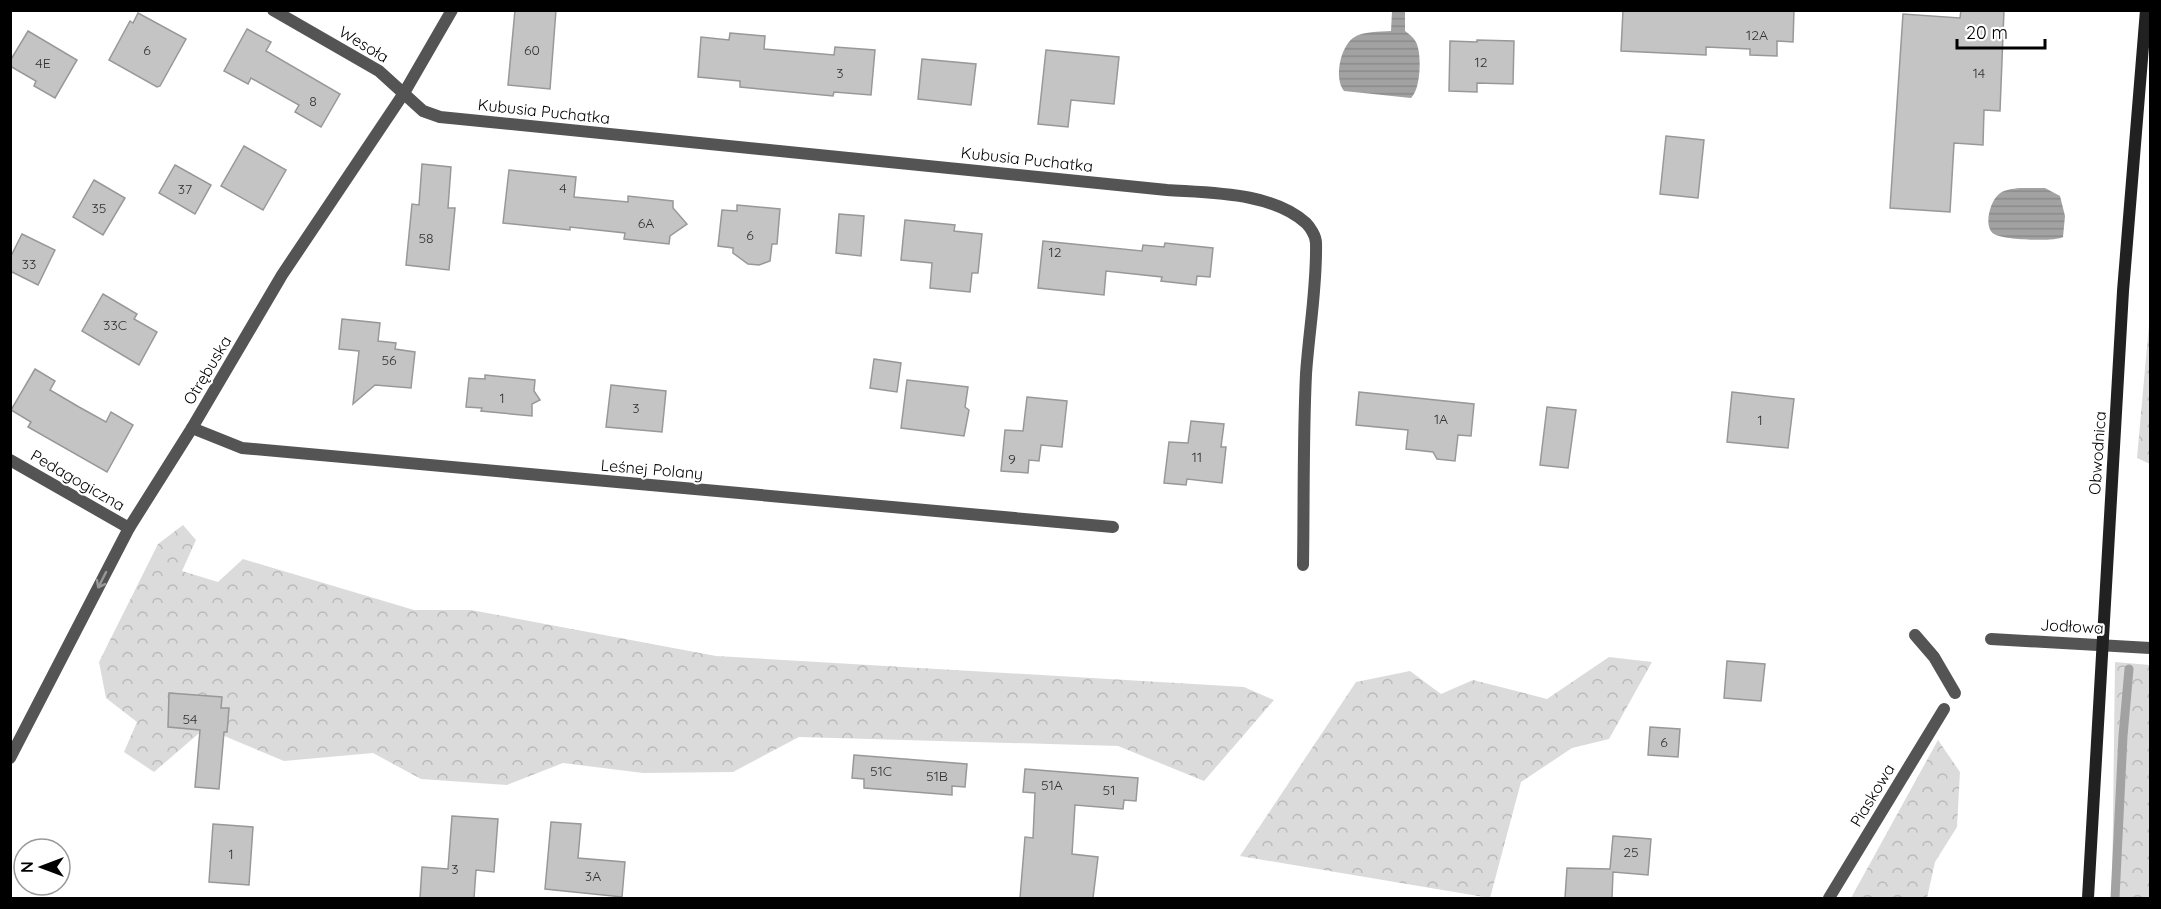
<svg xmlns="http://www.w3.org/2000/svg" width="2161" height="909" font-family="Quicksand,sans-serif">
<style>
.forest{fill:url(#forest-crowns)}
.water{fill:url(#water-rules)}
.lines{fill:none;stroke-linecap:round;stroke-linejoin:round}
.stream{stroke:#a2a2a2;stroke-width:9}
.building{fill:#c4c4c4;stroke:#989898;stroke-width:1.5}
.minor{stroke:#545454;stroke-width:12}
.secondary{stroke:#212121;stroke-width:12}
.oneway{stroke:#989898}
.labels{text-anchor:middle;stroke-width:4.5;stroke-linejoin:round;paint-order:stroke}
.number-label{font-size:14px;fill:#313131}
.street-label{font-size:16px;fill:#000;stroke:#fff}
</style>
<defs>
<pattern id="forest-crowns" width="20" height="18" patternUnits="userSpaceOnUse" patternTransform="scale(1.5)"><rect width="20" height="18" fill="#dbdbdb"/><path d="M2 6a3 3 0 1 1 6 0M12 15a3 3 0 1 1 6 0" fill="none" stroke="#bababa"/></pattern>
<pattern id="water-rules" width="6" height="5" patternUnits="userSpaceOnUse" patternTransform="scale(1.5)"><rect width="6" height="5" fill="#a2a2a2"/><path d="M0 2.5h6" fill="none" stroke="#8a8a8a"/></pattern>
</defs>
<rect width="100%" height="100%" fill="#fff"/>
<g class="forest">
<polygon points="2150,313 2150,464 2137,458"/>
<polygon points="183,525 196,540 182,571 218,582 243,559 414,610 471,610 716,656 1244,687 1274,700 1204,781 1118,746 799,737 733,772 643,773 563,763 507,785 421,779 373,753 284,761 205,728 154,772 124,752 137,722 106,698 99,662 158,544"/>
<polygon points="1609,657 1652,662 1609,739 1572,748 1521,782 1490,898 1240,856 1356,682 1410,671 1441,694 1473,680 1547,699"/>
<polygon points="2115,662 2150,665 2150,898 2112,898"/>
<polygon points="1938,740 1960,772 1957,827 1935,862 1927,898 1851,898"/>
</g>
<g class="water">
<path d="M1392 11H1405V31C1409 34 1413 37 1416 42 1422 54 1421 89 1411 98L1344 91C1334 78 1340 48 1353 38 1362 31 1380 32 1391 31Z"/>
<path d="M2020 188H2045L2060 196 2065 216 2063 237C2054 242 2003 240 1994 234 1983 227 1990 202 1998 195 2004 189 2012 189 2020 188Z"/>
</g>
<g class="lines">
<polyline class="stream" points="2115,898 2123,736 2129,669"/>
</g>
<g class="building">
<polygon points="515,10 556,10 550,89 508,85"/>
<polygon points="1623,10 1794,10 1793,42 1777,41 1777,56 1750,55 1750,49 1706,47 1706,55 1621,51"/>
<polygon points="1961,10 2004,10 2000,111 1984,110 1983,145 1954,143 1950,212 1890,208 1903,14 1960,18"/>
<polygon points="138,13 186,39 160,86 157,87 109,60 130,21 133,23"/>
<polygon points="247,29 271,42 266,51 340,94 321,127 295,112 299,105 251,78 248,84 224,71"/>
<polygon points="28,31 77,60 55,98 34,86 36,81 10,66 10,61"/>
<polygon points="730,33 765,36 764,49 834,55 835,47 875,50 871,95 834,92 833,96 760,89 740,87 740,81 698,77 701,37 729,40"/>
<polygon points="1477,40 1514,41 1513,84 1477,83 1477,92 1449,91 1450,41 1477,42"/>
<polygon points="1046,50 1119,57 1114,104 1071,100 1068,127 1038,124"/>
<polygon points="922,59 976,64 971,105 918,99"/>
<polygon points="1666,136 1704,140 1698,198 1660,194"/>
<polygon points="244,146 286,170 263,210 221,186"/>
<polygon points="422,164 451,167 448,208 455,208 449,270 406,265 412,204 419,205"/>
<polygon points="175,165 211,185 195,214 159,193"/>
<polygon points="509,170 576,177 574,197 628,202 628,196 673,201 673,208 687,224 670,236 669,244 624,239 625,233 570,227 570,230 503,223"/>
<polygon points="94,180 125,198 103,235 73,217"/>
<polygon points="737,205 780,209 777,244 772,244 770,261 759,265 748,264 733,253 733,248 718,246 722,210 737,211"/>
<polygon points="839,214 864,216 861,256 836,253"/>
<polygon points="905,220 955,225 954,231 982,234 978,273 972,273 970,292 930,288 932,263 901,260"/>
<polygon points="22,234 55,250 38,285 10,271 10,258"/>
<polygon points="1043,241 1142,251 1143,245 1164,247 1165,243 1213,248 1210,277 1197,276 1196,285 1161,281 1162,277 1106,271 1104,295 1038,288"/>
<polygon points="103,294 137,314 134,319 157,332 139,365 82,331"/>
<polygon points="342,319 380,323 378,341 396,343 395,349 415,352 411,388 375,385 353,404 359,351 339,349"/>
<polygon points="874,359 901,363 897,392 870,388"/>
<polygon points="35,369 55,381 50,390 79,407 106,422 111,412 133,425 107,472 28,427 31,422 11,410"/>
<polygon points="485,375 535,380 534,391 540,400 532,404 532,416 481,411 482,408 466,407 469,378 485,379"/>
<polygon points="907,380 968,387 965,407 969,410 964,436 901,428"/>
<polygon points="611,385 666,391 662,432 606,427"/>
<polygon points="1359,392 1474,404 1471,436 1458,435 1455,461 1437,459 1433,452 1406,449 1408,430 1356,425"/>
<polygon points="1732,392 1794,399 1788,448 1727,442"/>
<polygon points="1027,397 1067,401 1062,447 1041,445 1039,461 1029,460 1028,473 1001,471 1005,430 1023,431"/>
<polygon points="1547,407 1576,410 1568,468 1540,465"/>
<polygon points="1191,421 1224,424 1221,447 1226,447 1222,483 1187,479 1186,485 1164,483 1169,442 1188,443"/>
<polygon points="1727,661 1765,664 1761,701 1724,698"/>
<polygon points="169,693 222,697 221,708 229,708 227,732 224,732 219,789 195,787 200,730 168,727"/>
<polygon points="1650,727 1680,729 1678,757 1648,755"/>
<polygon points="854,755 967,764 965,787 952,786 952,795 864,788 864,779 852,778"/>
<polygon points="1025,769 1138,778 1136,801 1124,800 1123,809 1075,805 1072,854 1098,857 1093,898 1020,898 1025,837 1033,838 1035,793 1023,792"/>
<polygon points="452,816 498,819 494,872 476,870 474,898 420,898 422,867 448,869"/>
<polygon points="551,822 581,824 578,858 625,862 622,897 545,889"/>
<polygon points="213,824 253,827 249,885 209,882"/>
<polygon points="1613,836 1651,839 1648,875 1613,872 1612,898 1565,898 1567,868 1610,869"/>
</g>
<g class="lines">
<g class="minor">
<path d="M273 10 379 71 423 111 440 117 1167 190C1210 193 1272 192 1306 223 1310 227 1316 236 1316 243 1317 287 1309 330 1306 374 1303 437 1304 501 1303 565"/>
<polyline points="192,428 242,448 1113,527"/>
<polyline points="10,460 129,528"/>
<polyline points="1915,635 1934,657 1955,693"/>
<polyline points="1991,639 2150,648"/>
<polyline points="10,758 129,528 192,428 282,275 404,93 452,10"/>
<polyline points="1829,898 1944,709"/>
</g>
<polyline class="secondary" points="2088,898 2123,291 2146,10"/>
</g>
<defs><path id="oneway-shaft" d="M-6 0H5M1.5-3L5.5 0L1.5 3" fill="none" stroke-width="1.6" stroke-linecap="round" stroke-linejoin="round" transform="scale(1.5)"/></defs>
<use class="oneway" href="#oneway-shaft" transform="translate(102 580) rotate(117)"/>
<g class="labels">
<g class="number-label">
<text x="1757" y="40">12A</text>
<text x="147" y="55">6</text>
<text x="532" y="55">60</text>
<text x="1481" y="67">12</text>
<text x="43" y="68">4E</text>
<text x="840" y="78">3</text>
<text x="1979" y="78">14</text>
<text x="313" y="106">8</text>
<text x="563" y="193">4</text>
<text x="185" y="194">37</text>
<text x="99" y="213">35</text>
<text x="646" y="228">6A</text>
<text x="750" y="240">6</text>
<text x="426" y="243">58</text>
<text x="1055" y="257">12</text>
<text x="29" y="269">33</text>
<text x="115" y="330">33C</text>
<text x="389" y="365">56</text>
<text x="502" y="403">1</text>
<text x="636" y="413">3</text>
<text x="1441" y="424">1A</text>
<text x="1760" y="425">1</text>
<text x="1197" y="462">11</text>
<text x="1012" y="464">9</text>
<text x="190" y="724">54</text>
<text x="1664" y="747">6</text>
<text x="881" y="776">51C</text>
<text x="937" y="781">51B</text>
<text x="1052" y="790">51A</text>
<text x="1109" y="795">51</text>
<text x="1631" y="857">25</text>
<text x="231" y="859">1</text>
<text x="455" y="874">3</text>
<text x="593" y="881">3A</text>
</g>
<g class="street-label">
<text transform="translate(364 44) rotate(31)" y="6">Wesoła</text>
<text transform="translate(544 111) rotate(6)" y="6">Kubusia Puchatka</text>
<text transform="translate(1027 159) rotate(6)" y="6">Kubusia Puchatka</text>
<text transform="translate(207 370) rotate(-59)" y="6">Otrębuska</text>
<text transform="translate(2097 453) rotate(-86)" y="6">Obwodnica</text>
<text transform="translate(652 469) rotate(5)" y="6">Leśnej Polany</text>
<text transform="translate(78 480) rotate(30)" y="6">Pedagogiczna</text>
<text transform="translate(2072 626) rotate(3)" y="6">Jodłowa</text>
<text transform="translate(1872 795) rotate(-59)" y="6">Piaskowa</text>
</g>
</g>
<rect width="2161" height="909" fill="none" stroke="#000000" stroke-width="24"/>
<g transform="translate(42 867) rotate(270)"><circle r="28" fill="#ffffff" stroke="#999999" stroke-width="1.5"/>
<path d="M0-4.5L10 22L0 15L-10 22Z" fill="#000000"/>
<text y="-9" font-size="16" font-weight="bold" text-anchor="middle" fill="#000000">N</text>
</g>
<path d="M1957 39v9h88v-9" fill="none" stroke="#000000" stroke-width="3"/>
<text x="1966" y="39" font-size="18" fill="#000000" stroke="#ffffff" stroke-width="4.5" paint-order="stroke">20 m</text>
</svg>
